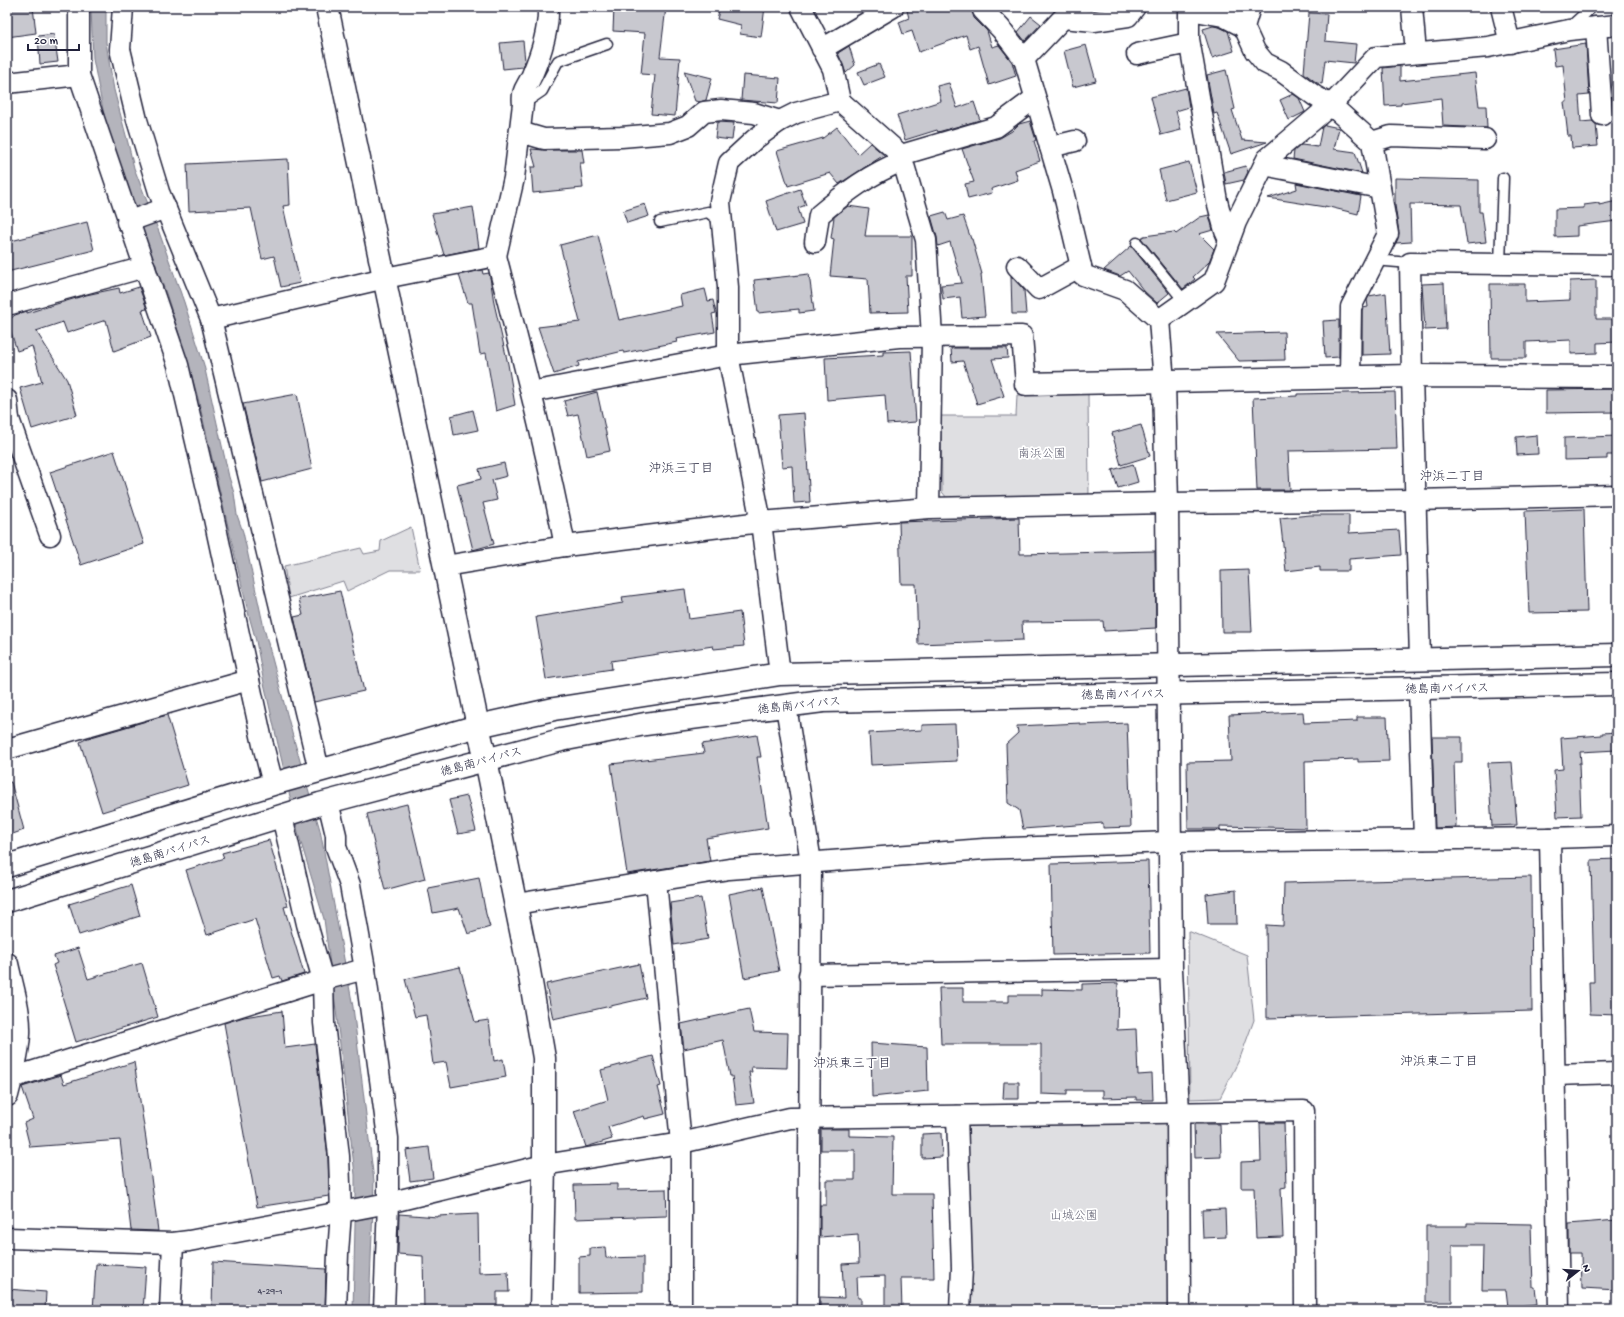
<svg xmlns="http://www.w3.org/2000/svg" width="1624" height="1317" font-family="'Gochi Hand','Klee One',sans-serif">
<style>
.green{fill:#dfdfe2;stroke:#80808e}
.water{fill:#b4b4bc;stroke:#7a7a88}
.building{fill:#c8c8cf;stroke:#22223b}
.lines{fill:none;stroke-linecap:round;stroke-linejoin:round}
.service-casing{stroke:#22223b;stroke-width:13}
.minor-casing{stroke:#22223b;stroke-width:23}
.tertiary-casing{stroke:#22223b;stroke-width:25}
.trunk-casing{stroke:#22223b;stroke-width:25}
.service{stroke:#fff;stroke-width:10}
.minor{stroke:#fff;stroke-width:20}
.tertiary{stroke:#fff;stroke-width:22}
.trunk{stroke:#fff;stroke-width:22}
.labels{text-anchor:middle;stroke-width:3.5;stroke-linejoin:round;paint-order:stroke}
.number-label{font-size:10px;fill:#4c4c60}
.park-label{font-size:12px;fill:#5b5b6d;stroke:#fff}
.street-label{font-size:12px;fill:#22223b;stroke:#fff}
.neighbourhood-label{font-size:13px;fill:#22223b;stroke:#fff}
</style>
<rect width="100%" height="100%" fill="#fff"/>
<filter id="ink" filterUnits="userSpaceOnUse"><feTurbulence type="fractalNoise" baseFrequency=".025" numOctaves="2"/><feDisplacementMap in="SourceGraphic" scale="8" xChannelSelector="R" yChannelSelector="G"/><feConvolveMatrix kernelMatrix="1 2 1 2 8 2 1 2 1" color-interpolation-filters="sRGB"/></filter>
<g filter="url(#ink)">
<g class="green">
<polygon points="1088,394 1089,498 948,499 942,492 941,416 1016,416 1017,395"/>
<polygon points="411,527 420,570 390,570 347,591 343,581 289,598 284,566 361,548 364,554 380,551 381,541"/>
<polygon points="1188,931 1247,955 1254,1020 1240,1058 1220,1098 1190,1099"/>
<polygon points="1170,1117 1171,1310 968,1310 967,1124"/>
</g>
<polygon class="water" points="91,7 106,7 106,42 109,61 114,90 128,143 134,168 159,232 184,302 204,365 229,477 234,493 237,515 243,532 264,628 292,733 320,830 353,1007 374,1181 369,1310 353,1310 355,1225 355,1175 336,1010 324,919 299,836 264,683 256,641 249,616 198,398 188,363 167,296 109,140 93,59"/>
<g class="building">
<polygon points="7,7 33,7 36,33 7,37"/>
<polygon points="614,7 666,7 660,57 680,58 675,116 651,114 655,75 641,74 645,33 613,31"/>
<polygon points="720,7 765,7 761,37 740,34 741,25 717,19"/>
<polygon points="906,7 971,7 974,18 987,31 992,47 999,45 1012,62 1016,76 989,85 978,46 970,49 966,35 919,52 912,31 903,34 899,22 909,18"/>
<polygon points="1309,13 1327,14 1325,41 1356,44 1354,63 1325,60 1322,84 1317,83 1304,73"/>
<polygon points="1031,16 1041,24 1025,41 1018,32"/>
<polygon points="1213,26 1219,27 1228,31 1234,51 1212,58 1203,29"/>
<polygon points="54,34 58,62 40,64 38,36"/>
<polygon points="523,41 525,61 523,67 503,69 500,43"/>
<polygon points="1586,44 1589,95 1579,96 1581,122 1592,121 1596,124 1598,146 1572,148 1571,136 1568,136 1564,102 1567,102 1563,65 1555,66 1553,49"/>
<polygon points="1086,45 1096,81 1073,87 1064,51"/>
<polygon points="849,46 855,65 846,73 838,53"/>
<polygon points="879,64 885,77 864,85 858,72"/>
<polygon points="1400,66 1400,81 1475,73 1479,106 1486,106 1487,128 1443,126 1441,98 1401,103 1401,105 1385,106 1383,68"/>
<polygon points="1226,70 1235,109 1232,110 1242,140 1267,142 1231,154 1217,113 1214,114 1207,75"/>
<polygon points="684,71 712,78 706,100 700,102 695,101"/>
<polygon points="743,75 780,78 778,103 741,100"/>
<polygon points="949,83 957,108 974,102 980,120 938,132 937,130 905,140 897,115 941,101 937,86"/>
<polygon points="1186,88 1189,107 1176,111 1181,130 1161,135 1151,97"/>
<polygon points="1293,94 1299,98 1305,112 1289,120 1280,100"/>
<polygon points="1030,121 1036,140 1034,141 1040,161 1015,170 1018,180 991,189 992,193 968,199 965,184 974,182 962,149 1000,138 1012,131 1019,124"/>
<polygon points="717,122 734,123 732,140 715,138"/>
<polygon points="1325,125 1339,128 1334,149 1355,152 1362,173 1293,159 1294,151 1301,145 1318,147 1322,127"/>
<polygon points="837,127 858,154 870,143 884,155 839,184 830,173 788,186 777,151 823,138"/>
<polygon points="531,149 544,150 582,150 584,163 580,163 583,188 533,193 531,167 536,167"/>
<polygon points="288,159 290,205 283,206 300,283 281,287 274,256 262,259 251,208 189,211 187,164"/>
<polygon points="1189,162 1197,192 1166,200 1159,170"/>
<polygon points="1246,166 1248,172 1244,180 1226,184 1224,172"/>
<polygon points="1395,178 1479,180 1479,212 1482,212 1486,242 1467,244 1461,205 1410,204 1411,242 1396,243 1399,233 1395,205"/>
<polygon points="1296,183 1361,196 1358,214 1325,206 1325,207 1268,198 1297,189"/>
<polygon points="800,189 806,205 798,208 803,224 776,232 766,201"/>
<polygon points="1617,201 1617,221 1577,226 1577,236 1555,237 1555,209 1584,208 1584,205 1599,203 1599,205"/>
<polygon points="645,204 649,216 627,223 623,211"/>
<polygon points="848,206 869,209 865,236 912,236 912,276 906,276 908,312 870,313 868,279 830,276 834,239 831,238 834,217"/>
<polygon points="473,207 479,248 444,255 432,214"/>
<polygon points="945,212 948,220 963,216 971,239 972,239 982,274 981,274 985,316 962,318 960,297 943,299 941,285 962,283 950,242 938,246 937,237 931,216"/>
<polygon points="1209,215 1213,230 1199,234 1214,249 1209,262 1193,277 1195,279 1183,289 1141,238 1144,236 1174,232 1176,234 1200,217"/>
<polygon points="87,222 94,250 7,272 7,242"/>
<polygon points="598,235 619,320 682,306 680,295 705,289 708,301 713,300 716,313 712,314 715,332 676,339 677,342 624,353 623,351 578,362 579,366 554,374 538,327 580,322 560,245"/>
<polygon points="1131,246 1169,293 1157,303 1144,291 1128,271 1120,276 1104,270"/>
<polygon points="482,270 483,274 489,273 490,277 494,303 508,364 515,405 496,411 486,353 480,354 472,303 468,303 459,275"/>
<polygon points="809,274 814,311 799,313 799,309 758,313 754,280"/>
<polygon points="1011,276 1024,290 1026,314 1012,314"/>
<polygon points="1596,280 1596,319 1617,319 1617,342 1597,343 1597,353 1571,354 1571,340 1526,342 1526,358 1491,358 1490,284 1525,284 1525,302 1570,300 1570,281"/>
<polygon points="1444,283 1446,329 1425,330 1422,284"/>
<polygon points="139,287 147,309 142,310 151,337 114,351 106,320 67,333 63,322 36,331 67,380 77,415 32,429 20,388 42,382 32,346 17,351 9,326 10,319 15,315 27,311 27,313 86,295 119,288 120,293"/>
<polygon points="1386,293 1390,354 1362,355 1362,310 1363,308 1368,307 1367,300 1369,296"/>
<polygon points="1339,320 1339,357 1325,358 1323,321"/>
<polygon points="1284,332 1285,360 1239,361 1217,334"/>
<polygon points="951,348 1007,348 1008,358 992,359 1004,396 977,404 963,361 952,362"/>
<polygon points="911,351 916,422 887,424 885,395 827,400 825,358 883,355 883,352"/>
<polygon points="1617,389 1617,412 1546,413 1546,390"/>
<polygon points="597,392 610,451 587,456 578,414 568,416 564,401"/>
<polygon points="1395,392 1397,449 1288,451 1290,490 1257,490 1253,398 1297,396 1297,394"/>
<polygon points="297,394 312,469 262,482 243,404"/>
<polygon points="473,410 478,430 454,435 451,416"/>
<polygon points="804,413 810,502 794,503 792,466 782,467 778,415"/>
<polygon points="1141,425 1150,456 1121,465 1112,433"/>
<polygon points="1537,435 1538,454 1517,455 1516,437"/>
<polygon points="1617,436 1617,455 1607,455 1607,459 1564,460 1564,438"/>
<polygon points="114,451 144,544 81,565 50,472"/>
<polygon points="504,463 507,476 492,480 497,500 483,503 494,544 473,550 457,485 481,479 479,469"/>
<polygon points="1133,464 1138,482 1118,488 1112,470"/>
<polygon points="1584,509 1587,612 1529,613 1525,511"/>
<polygon points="1310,515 1349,515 1349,533 1399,530 1401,555 1349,559 1349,571 1320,571 1320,567 1286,571 1280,518"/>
<polygon points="1019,518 1020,554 1155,551 1156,628 1104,631 1103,621 1022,622 1023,640 918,644 916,584 901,584 899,522"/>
<polygon points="1249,570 1252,632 1222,632 1221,571"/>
<polygon points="685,589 689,619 740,612 744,646 714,649 713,646 611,661 612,669 546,679 536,617 623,603 622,597"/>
<polygon points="340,591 364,691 314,702 294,617 303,615 299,599"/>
<polygon points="1303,712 1304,723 1357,721 1357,717 1387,717 1389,761 1358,762 1358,759 1305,761 1306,828 1220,826 1220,829 1188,829 1187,762 1231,761 1229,715"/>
<polygon points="167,715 188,785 102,812 80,742 88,738"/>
<polygon points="1081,723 1081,725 1127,723 1131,827 1103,828 1103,823 1023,829 1019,810 1008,803 1006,744 1018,733 1017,726"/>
<polygon points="955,724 957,761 871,765 869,733 922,730 922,725"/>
<polygon points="1617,732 1617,750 1580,752 1581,763 1579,763 1581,816 1557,817 1554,770 1563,769 1561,738 1602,735 1602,733"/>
<polygon points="757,735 761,757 757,757 768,828 706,838 710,861 627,874 611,764 704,753 702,744"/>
<polygon points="1432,737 1462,737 1462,762 1454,762 1456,827 1435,828"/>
<polygon points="1512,762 1517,825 1492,826 1488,763"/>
<polygon points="11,782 24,830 7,836 7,783"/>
<polygon points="467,796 476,831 458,834 449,800"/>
<polygon points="407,804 425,879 385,890 367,814"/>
<polygon points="269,840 288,906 284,907 304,974 282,981 280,976 273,978 255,919 207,935 186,870 224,858 222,853"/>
<polygon points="1617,859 1617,1015 1590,1014 1589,982 1594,982 1591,860"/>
<polygon points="1148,861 1150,953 1053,955 1051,864"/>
<polygon points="1531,877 1532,1011 1267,1018 1266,925 1283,926 1284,883"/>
<polygon points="479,878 486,914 490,927 468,934 459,908 433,913 428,888"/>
<polygon points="131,885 140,916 79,935 69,904"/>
<polygon points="763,887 779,971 744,978 729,894"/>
<polygon points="1236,890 1237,924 1208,924 1206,894"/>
<polygon points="701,898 708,939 674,945 670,903"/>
<polygon points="78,948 88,979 142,963 158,1017 76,1042 62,996 63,995 53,965 57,963 54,956"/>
<polygon points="639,964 646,998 553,1019 546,984"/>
<polygon points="460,967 475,1022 489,1020 494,1061 503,1059 506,1077 451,1087 446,1062 433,1064 426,1015 415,1017 405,979"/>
<polygon points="1118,983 1117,1030 1136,1029 1138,1075 1152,1074 1153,1100 1136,1100 1136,1097 1103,1098 1103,1090 1067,1090 1067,1095 1041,1094 1041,1044 941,1044 939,988 963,988 963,1002 1009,1002 1009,995 1042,995 1042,989 1082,990 1082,984"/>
<polygon points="749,1009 754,1032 788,1033 787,1068 751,1067 752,1072 749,1072 754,1103 736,1105 732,1076 730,1076 723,1040 684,1049 681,1024"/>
<polygon points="282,1011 285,1048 315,1044 328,1157 329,1196 257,1207 224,1023 244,1017"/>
<polygon points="871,1043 927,1047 928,1091 872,1097"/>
<polygon points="653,1056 661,1086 658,1087 665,1114 645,1119 644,1116 608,1127 612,1139 586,1147 574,1111 608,1100 601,1070"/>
<polygon points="134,1062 146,1139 158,1231 131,1230 120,1140 30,1147 24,1123 33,1119 22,1087 61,1075 64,1084"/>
<polygon points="1004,1082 1019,1082 1019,1099 1003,1099"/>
<polygon points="1260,1123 1284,1123 1286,1187 1281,1188 1283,1237 1256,1238 1254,1188 1241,1188 1241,1162 1261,1161"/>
<polygon points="1194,1124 1220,1124 1221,1157 1195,1158"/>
<polygon points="821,1129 849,1129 849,1136 893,1137 892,1194 932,1194 934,1278 901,1278 902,1310 885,1310 885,1276 857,1277 858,1298 861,1298 861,1310 820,1310 820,1297 844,1298 842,1264 859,1263 858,1234 820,1237 820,1205 826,1205 826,1180 855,1180 855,1150 821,1150"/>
<polygon points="941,1133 942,1157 922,1158 922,1134"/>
<polygon points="429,1147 433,1178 410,1181 406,1150"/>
<polygon points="617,1184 617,1190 666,1189 667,1216 575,1219 574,1185"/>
<polygon points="1225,1209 1226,1237 1203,1238 1202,1210"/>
<polygon points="399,1214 438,1217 438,1216 478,1214 479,1273 508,1272 509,1292 497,1292 497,1310 424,1310 423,1256 398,1254"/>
<polygon points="1617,1220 1617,1290 1582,1288 1581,1253 1569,1253 1569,1224"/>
<polygon points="1467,1223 1531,1224 1533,1287 1535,1287 1537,1304 1508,1307 1506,1290 1482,1290 1483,1245 1452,1245 1452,1302 1426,1302 1426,1226 1467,1226"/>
<polygon points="605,1247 606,1258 643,1257 643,1292 579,1293 579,1257 590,1256 590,1248"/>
<polygon points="213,1262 326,1269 325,1310 212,1310"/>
<polygon points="96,1264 146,1267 143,1310 93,1310"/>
<polygon points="7,1289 46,1292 45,1310 7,1310"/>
</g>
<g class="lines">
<g class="service-casing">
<g id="service">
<polyline points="1569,28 1592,7"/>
<polyline points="523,104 542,91 558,61 607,44"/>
<polyline points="660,222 708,212 721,222"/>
<polyline points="1137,243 1185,302"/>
<polyline points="1374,260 1410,263"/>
<polyline points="1500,264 1503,178"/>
</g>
</g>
<g class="minor-casing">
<g id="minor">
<polyline points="123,7 120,49 137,120 159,192 211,319 319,770"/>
<polyline points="982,7 983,10 1001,29 1024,59 1063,191 1083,275 1125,290 1159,320"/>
<polyline points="1189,7 1189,39 1217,201 1225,231 1229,240"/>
<polyline points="1250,7 1244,27 1255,51 1265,63 1281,71 1315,96 1331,105 1372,142 1388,234 1351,307 1350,377"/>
<polyline points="1412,7 1416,53"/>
<polyline points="1501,7 1510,43"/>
<polyline points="1190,10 1223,16 1244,27"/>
<polyline points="1596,27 1602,115"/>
<polyline points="822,49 893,7"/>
<polyline points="1137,54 1189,43"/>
<polyline points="1024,59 1063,18 1094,21 1128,16 1135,7"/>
<polyline points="79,75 178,365 213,514 263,745 273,784"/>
<polyline points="7,83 79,75 79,7"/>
<polyline points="840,101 901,155 926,240 932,337 929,508"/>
<polyline points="520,132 544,139 621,137 670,133 688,126 704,112 721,110 754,113 780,121"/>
<polyline points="1372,142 1391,136 1485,139"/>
<polyline points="1050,147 1075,141"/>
<polyline points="901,155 996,127 1035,98"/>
<polyline points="1264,165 1380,188"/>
<polyline points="127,222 166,208"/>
<path d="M815 242 819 215C845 193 871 173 903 161"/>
<path d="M496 256 514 178 523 104C521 89 527 88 532 75 541 54 549 29 548 7"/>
<polyline points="1017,266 1039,289 1081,266"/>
<polyline points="7,305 145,267"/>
<path d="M211 319 385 278 496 256C521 352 546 448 565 546"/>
<polyline points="1164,382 1159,320 1214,281 1236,222 1267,159 1331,105 1376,57 1488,47 1569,30 1617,25"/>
<polyline points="531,392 728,355 899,337 1022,336 1026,384"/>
<polyline points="7,400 9,419 7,419"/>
<polyline points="9,419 50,535"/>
<polyline points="445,566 565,546 761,522 929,508 1167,503 1415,500 1617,495"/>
<polyline points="1420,659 1412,376 1410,263 1617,265"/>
<polyline points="780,674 761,522 728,355 728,287 720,202 729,163 755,139 780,121 796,113 840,101 833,69 801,7"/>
<polyline points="1419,688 1424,839"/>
<polyline points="786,706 811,862 808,1310"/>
<polyline points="7,749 249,680"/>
<polyline points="328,802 336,835 336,847 350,885 365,969 388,1138 388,1203 384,1310"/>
<polyline points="282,816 307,924 323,980 324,1023 339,1156 341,1212 338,1253 336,1310"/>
<polyline points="1550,838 1559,1310"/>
<polyline points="656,881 681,1143 681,1310"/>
<polyline points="516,904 729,869 984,849 1170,842 1550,838 1617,836"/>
<polyline points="809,975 1171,969"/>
<polyline points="1555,1075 1617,1073"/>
<polyline points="12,1078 323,980 365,969"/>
<polyline points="957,1116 962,1268 960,1310"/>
<polyline points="7,1238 173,1243 189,1241 388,1203 544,1165 681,1143 790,1118 1304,1111 1305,1310"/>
<polyline points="170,1310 173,1243"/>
</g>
</g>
<g class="tertiary-casing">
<g id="tertiary">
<path d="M327 7C378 247 428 486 478 726L486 760 528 965 544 1058V1165L541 1310"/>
<polyline points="1164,382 1167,503 1171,969 1178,1112 1179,1310"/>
<polyline points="1026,384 1412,376 1617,377"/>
<path d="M7 964C12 987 20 1011 19 1034 18 1055 12 1075 7 1095"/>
</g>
</g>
<g class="trunk-casing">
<g id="trunk">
<polyline points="7,866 273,784 478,726 554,709 780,674 1617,655"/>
<polyline points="7,901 320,804 561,740 645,724 823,701 1617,684"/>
</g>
</g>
<use href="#service" class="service"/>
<use href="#minor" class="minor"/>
<use href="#tertiary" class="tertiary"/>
<use href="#trunk" class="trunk"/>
</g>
</g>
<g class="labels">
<g class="number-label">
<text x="270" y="1294">4-29-1</text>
</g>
<g class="park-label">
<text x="1042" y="457">南浜公園</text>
<text x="1074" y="1219">山城公園</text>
</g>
<g class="street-label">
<text transform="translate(1447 688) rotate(-1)" y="4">徳島南バイパス</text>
<text transform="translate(1123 694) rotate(-1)" y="4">徳島南バイパス</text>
<text transform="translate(799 705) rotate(-6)" y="4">徳島南バイパス</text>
<text transform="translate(481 761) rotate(-15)" y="4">徳島南バイパス</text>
<text transform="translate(170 851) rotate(-17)" y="4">徳島南バイパス</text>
</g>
<g class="neighbourhood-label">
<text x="681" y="472">沖浜三丁目</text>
<text x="1452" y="480">沖浜二丁目</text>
<text x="1439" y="1065">沖浜東二丁目</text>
<text x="852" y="1067">沖浜東三丁目</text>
</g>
</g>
<rect width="1624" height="1317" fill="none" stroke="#fff" stroke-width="24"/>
<rect x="12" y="12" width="1600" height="1293" fill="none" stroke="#22223b" stroke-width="1.5" filter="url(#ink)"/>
<g transform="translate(1578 1271) rotate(73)" stroke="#ffffff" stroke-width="3" paint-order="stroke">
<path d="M0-3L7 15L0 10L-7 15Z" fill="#22223b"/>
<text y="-6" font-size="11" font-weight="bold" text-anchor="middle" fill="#22223b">N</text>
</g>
<path d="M28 44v6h51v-6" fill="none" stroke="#22223b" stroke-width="2"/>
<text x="34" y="44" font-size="12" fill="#22223b" stroke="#ffffff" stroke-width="3" paint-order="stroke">20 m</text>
</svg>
